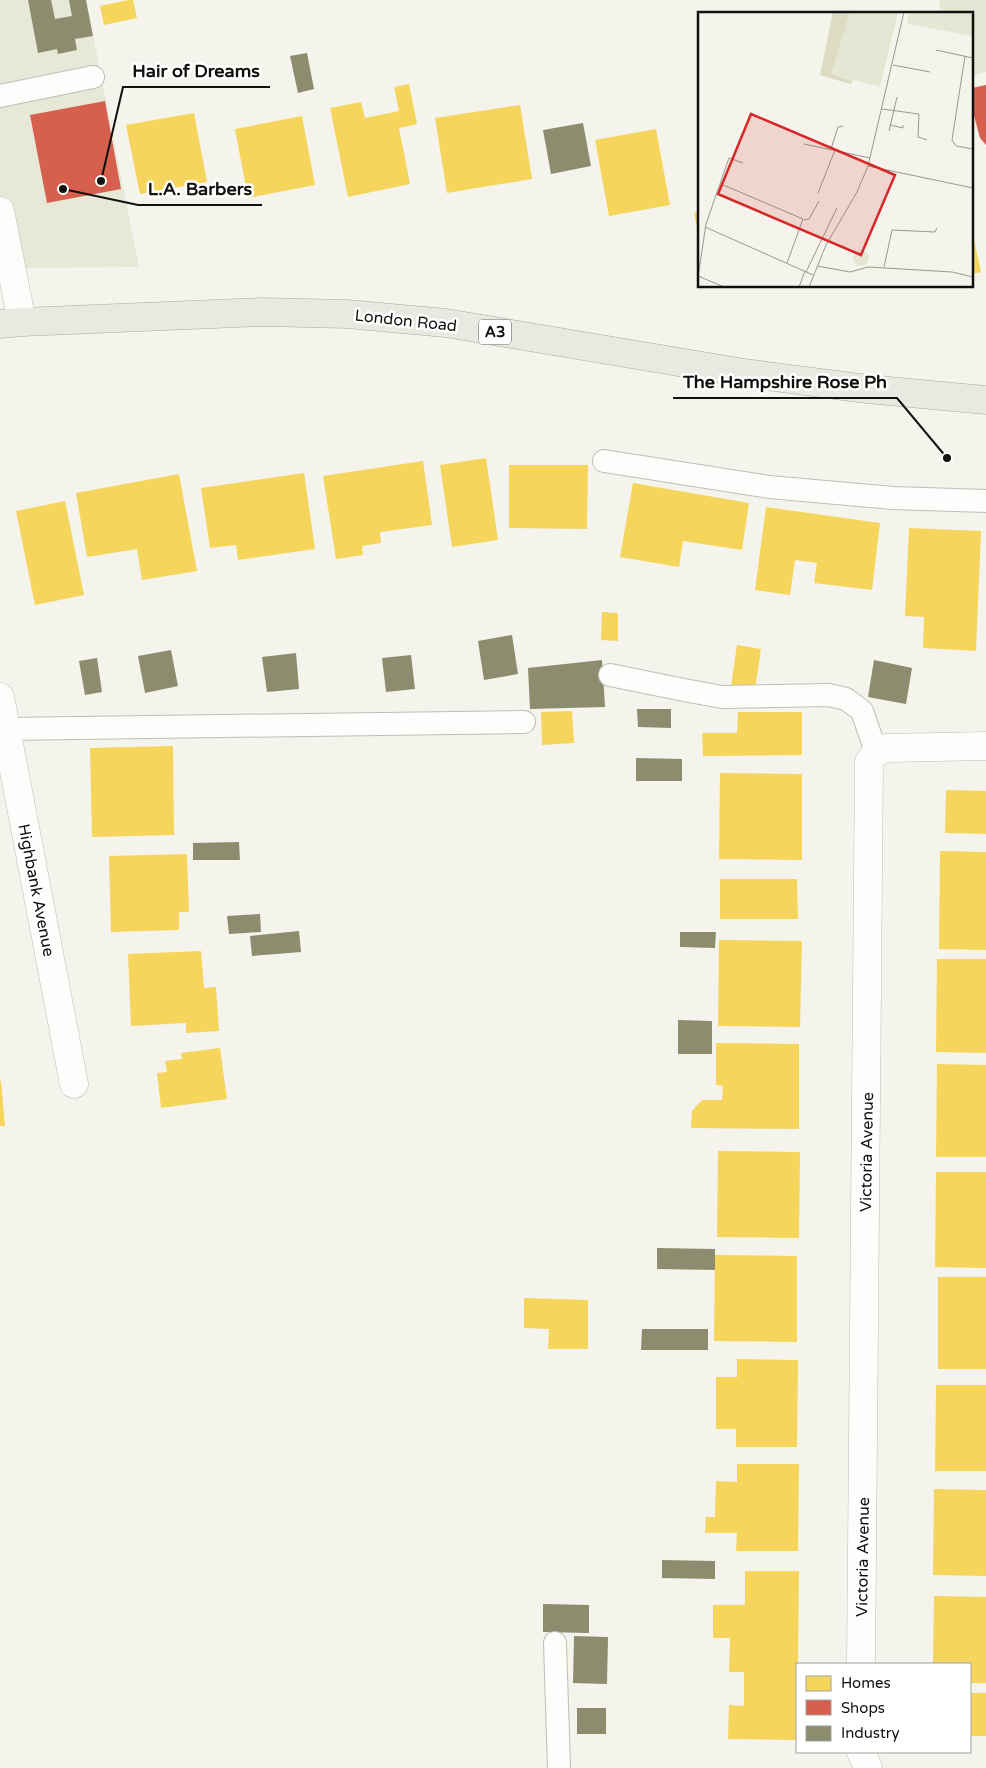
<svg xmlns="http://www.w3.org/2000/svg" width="986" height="1768" font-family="'Varela Round',sans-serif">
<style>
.built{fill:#e7e8d8}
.green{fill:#e6e6d4}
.homes{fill:#f6d55c}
.shops{fill:#d6604d}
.industry{fill:#8c8c6e}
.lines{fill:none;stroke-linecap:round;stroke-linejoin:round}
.lane-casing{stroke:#bebeb8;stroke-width:24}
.street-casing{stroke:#bebeb8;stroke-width:29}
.primary-casing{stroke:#a8a898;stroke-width:29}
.lane{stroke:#fdfdfc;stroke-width:22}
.street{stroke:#fdfdfc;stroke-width:28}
.primary{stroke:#e9e9e1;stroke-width:28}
.labels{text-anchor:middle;stroke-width:5;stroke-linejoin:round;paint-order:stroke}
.shield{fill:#fff;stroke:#585855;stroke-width:1}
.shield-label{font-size:15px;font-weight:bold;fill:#10110c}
.street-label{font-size:16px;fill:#10110c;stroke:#fff}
.inset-road{fill:none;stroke:#999992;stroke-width:1}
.view{fill:#d62828;fill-opacity:0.15;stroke:#d62828;stroke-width:2.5}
.inset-edge{fill:none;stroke:#10110c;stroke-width:2.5}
.leader{fill:none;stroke:#10110c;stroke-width:2}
.callout-dot{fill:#10110c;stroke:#fff;stroke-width:2}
.callout-label{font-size:18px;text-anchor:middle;font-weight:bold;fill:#10110c;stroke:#fff;stroke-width:5;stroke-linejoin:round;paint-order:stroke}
</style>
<rect width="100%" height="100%" fill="#f4f4ec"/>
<polygon class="built" points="0,0 86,0 139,267 0,268"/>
<polygon class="green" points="939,0 986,0 986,72 972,75 972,14 941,14"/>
<g class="homes">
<polygon points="128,0 133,0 137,18 104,25 100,6"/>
<polygon points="409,84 417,124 399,128 410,184 348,197 330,108 361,102 365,118 399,111 394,87"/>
<polygon points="520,105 532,179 447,193 435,118"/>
<polygon points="194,113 207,182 140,194 126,125"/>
<polygon points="302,116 315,185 248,198 235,129"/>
<polygon points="656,129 670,205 609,216 595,140"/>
<polygon points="700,212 700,237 699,237 694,213"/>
<polygon points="972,230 981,272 972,274"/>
<polygon points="486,458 498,540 452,547 440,465"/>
<polygon points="423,461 432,525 380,532 381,543 362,546 363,555 336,559 323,476"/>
<polygon points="509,465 588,465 587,529 509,528"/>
<polygon points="304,473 315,549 238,560 236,545 210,548 201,488"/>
<polygon points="179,474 197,571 142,580 137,549 87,557 76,493"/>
<polygon points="633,483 749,503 742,550 683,541 679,567 620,557"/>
<polygon points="65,501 84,595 35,605 16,511"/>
<polygon points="766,507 880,523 872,590 814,583 817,563 795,560 790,595 755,590"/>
<polygon points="909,528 981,531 976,651 923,648 924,617 905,616"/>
<polygon points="602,612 618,613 618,641 601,640"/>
<polygon points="737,645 761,649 755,690 731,686"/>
<polygon points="572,711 574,743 542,745 541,712"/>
<polygon points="738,712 802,712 802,755 703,756 702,733 737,733"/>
<polygon points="173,746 174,835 92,837 90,748"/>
<polygon points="720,773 802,774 802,860 719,859"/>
<polygon points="946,790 986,791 986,834 945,833"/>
<polygon points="940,851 986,852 986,950 939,949"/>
<polygon points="187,854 189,912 179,912 179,930 111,932 109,856"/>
<polygon points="720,879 797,879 798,919 720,919"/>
<polygon points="719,940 802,941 800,1027 718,1026"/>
<polygon points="201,951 204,988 216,987 219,1031 186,1033 186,1023 131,1026 128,954"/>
<polygon points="937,959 986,959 986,1053 936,1052"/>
<polygon points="716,1043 799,1044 799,1129 691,1128 692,1111 702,1100 722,1100 723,1086 716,1085"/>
<polygon points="220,1048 227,1099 161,1108 157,1073 167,1072 165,1061 182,1059 181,1053"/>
<polygon points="937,1064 986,1065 986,1157 936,1157"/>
<polygon points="0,1081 1,1081 5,1126 0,1126"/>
<polygon points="718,1151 800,1152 799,1238 717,1237"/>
<polygon points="936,1172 986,1172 986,1268 935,1267"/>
<polygon points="715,1255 797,1256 797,1342 714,1341"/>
<rect x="938" y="1277" width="48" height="92"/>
<polygon points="524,1298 588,1300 588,1349 548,1349 549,1329 524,1328"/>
<polygon points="737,1359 798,1360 797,1447 736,1447 736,1429 716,1429 716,1377 737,1377"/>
<polygon points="936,1385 986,1385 986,1471 935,1471"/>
<polygon points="737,1464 799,1464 798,1551 736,1551 737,1533 705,1533 706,1517 715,1517 716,1481 737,1482"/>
<polygon points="934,1489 986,1490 986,1576 933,1575"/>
<polygon points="745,1571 799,1571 797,1740 728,1739 729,1705 744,1706 744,1672 729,1672 730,1638 713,1638 713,1605 745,1605"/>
<polygon points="934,1596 986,1597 986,1683 970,1683 970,1664 933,1664"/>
<rect x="970" y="1693" width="16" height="43"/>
</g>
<g class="shops">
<polygon points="986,85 986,145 980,138 972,108 972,88"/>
<polygon points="105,101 121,189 47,203 30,115"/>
</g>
<g class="industry">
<polygon points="28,0 51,0 55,19 72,16 69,0 86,0 93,36 75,39 77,50 58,54 57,49 38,53"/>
<polygon points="307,53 314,89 298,93 290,56"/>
<polygon points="583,123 591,166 551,174 543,130"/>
<polygon points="512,635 518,674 484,680 478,641"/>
<polygon points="171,650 178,686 145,693 138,656"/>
<polygon points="296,653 299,689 267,692 262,657"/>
<polygon points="411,655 415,689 386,692 382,658"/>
<polygon points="97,658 102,692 85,695 79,661"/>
<polygon points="602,660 605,707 530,709 528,668"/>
<polygon points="874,660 912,668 906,704 868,697"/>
<polygon points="637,709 671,709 671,728 638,727"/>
<polygon points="636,758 682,759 682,781 636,781"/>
<polygon points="239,842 240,860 193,860 193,843"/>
<polygon points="260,914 261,932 229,934 227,916"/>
<polygon points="299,931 301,952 252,956 250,936"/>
<polygon points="680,932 716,932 715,948 680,947"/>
<polygon points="678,1020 712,1021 712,1054 678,1054"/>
<polygon points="657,1248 715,1249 715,1270 657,1269"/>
<polygon points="642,1329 708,1329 708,1350 641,1350"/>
<polygon points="662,1560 715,1561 715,1579 662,1578"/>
<polygon points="543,1604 589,1605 589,1633 543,1632"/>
<polygon points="574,1636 608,1637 607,1684 573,1683"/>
<rect x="577" y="1708" width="29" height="26"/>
</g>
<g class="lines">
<g class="lane-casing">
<g id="lane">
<polyline points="0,96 93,77"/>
<polyline points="604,461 769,487 893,498 986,501"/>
<polyline points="610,675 684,690 722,697 829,695 846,699 862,711 876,752"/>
<polyline points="6,729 524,722"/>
<polyline points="555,1643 559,1768"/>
</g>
</g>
<g class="street-casing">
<g id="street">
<polyline points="0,211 22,322"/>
<polyline points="0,697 74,1084"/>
<polyline points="861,1664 869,762 876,752 887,748 986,746"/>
<polyline points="861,1752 868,1768"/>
</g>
</g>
<g class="primary-casing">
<polyline id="primary" points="0,324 22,322 262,312 347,314 446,323 744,373 867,389 986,400"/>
</g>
<use href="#lane" class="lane"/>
<use href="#street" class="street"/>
<use href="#primary" class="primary"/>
</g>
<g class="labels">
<rect class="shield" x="479" y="319.5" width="32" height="25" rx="4"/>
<g class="shield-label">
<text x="495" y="337">A3</text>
</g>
<g class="street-label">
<text transform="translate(406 320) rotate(6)" y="6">London Road</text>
<text transform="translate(37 890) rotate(79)" y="6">Highbank Avenue</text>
<text transform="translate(866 1152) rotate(-89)" y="6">Victoria Avenue</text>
<text transform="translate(862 1557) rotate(-89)" y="6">Victoria Avenue</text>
</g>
</g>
<g transform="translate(698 12)">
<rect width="275" height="275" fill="#f4f4ec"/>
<path d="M152 0H200L182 75 132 62ZM211 0H275V24L209 12ZM155 246a8 8 0 1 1 16 0a8 8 0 1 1-16 0Z" fill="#e6e6d4"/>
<path d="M135 0H152L133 62 155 69 152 72 122 63Z" fill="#dbdcc2"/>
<path class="inset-road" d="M238 38 275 46M267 44 254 128 258 134 275 137M195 53 232 60M184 97 221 102 220 125 229 128M192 113 205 116V113M191 119 199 85M106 132 172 146M133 137 140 115 145 114M170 154 275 176M23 172 105 207 89 251M120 181 137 138M106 208 111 207 121 189M7 215 115 263M119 254 152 260 170 255 254 260 275 265M186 255 194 218 237 220 239 216M108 260 139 196M0 264 26 275M0 265 8 212 31 146 45 151M101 275 107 259M111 275 128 233 159 180 170 154 206 0"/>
<path class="view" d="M53 102 197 163 163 243 20 182Z"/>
<rect width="275" height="275" class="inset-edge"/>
</g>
<path class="leader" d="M101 181L123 87H270M63 189L138 205H262M947 458L897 398H673"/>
<g class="callout-dot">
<circle cx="101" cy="181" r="5"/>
<circle cx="63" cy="189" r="5"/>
<circle cx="947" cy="458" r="5"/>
</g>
<g class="callout-label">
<text x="196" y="77">Hair of Dreams</text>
<text x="200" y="195">L.A. Barbers</text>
<text x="785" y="388">The Hampshire Rose Ph</text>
</g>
<rect x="796" y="1663" width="175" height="90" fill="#ffffff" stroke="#9fa09e"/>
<rect x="806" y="1676" width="25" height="15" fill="#f6d55c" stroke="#9fa09e"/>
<text x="841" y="1688" font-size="15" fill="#10110c">Homes</text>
<rect x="806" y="1700" width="25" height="15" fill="#d6604d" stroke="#9fa09e"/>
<text x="841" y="1713" font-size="15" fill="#10110c">Shops</text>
<rect x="806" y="1726" width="25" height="15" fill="#8c8c6e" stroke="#9fa09e"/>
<text x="841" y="1738" font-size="15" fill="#10110c">Industry</text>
</svg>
